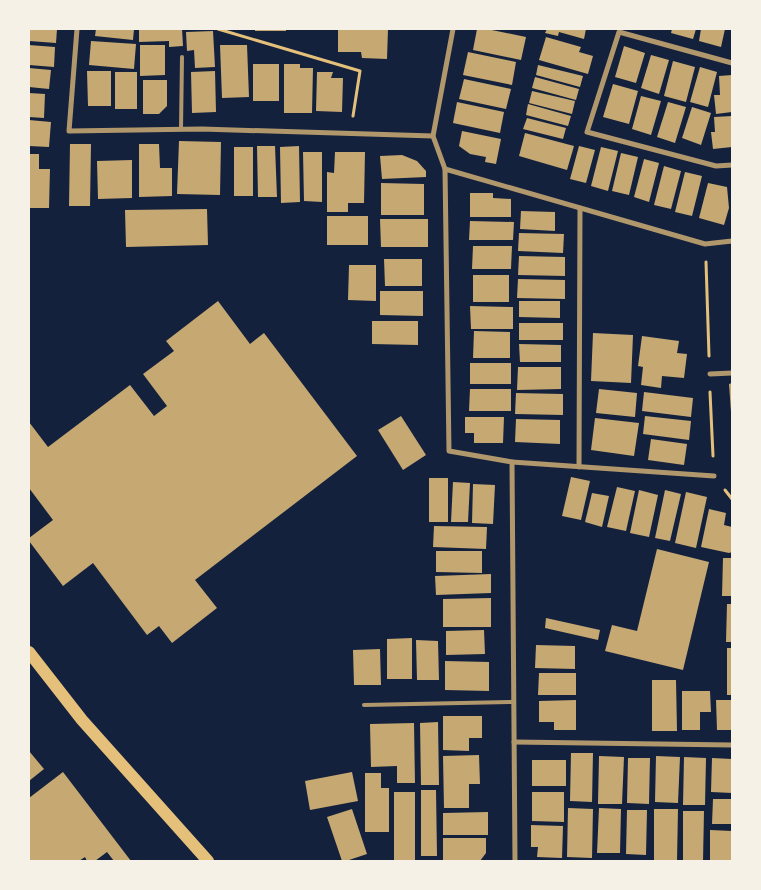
<svg xmlns="http://www.w3.org/2000/svg" width="761" height="890" font-family="Raleway,sans-serif">
<style>
.building{fill:#c6a872}
.lines{fill:none;stroke-linecap:round;stroke-linejoin:round}
.path{stroke:#e5c07b;stroke-width:3}
.service{stroke:#b1986c;stroke-width:4}
.minor{stroke:#b1986c;stroke-width:5}
.primary{stroke:#e5c07b;stroke-width:12}
</style>
<rect width="100%" height="100%" fill="#14213d"/>
<g class="building">
<polygon points="29,29 57,29 56,43 29,41"/>
<polygon points="96,29 134,29 133,40 95,36"/>
<polygon points="139,29 182,29 183,46 169,47 169,41 139,42"/>
<rect x="255" y="29" width="31" height="2"/>
<polygon points="338,29 388,29 387,59 362,58 361,52 338,52"/>
<polygon points="477,29 487,29 526,37 521,60 473,50"/>
<polygon points="547,29 586,29 584,39 559,32 558,36 545,33"/>
<polygon points="672,29 696,29 693,39 671,33"/>
<polygon points="701,29 725,29 721,47 699,41"/>
<polygon points="213,31 215,67 195,68 194,50 187,51 186,32"/>
<polygon points="546,37 581,47 579,52 593,56 588,74 539,60"/>
<polygon points="91,41 136,44 134,69 89,65"/>
<polygon points="29,45 55,47 54,67 29,65"/>
<polygon points="140,45 165,45 165,75 140,76"/>
<polygon points="220,45 247,45 249,97 222,98"/>
<polygon points="624,46 645,53 636,83 615,77"/>
<polygon points="468,52 516,62 512,85 463,75"/>
<polygon points="651,55 669,60 659,94 641,88"/>
<polygon points="673,61 695,67 686,102 664,96"/>
<rect x="253" y="64" width="26" height="37"/>
<polygon points="284,64 300,64 300,68 313,68 312,113 284,113"/>
<polygon points="538,65 583,76 580,87 536,75"/>
<polygon points="700,67 717,72 708,107 690,102"/>
<polygon points="29,68 51,70 49,89 29,87"/>
<polygon points="87,71 111,71 111,106 88,106"/>
<polygon points="215,71 216,112 192,113 191,72"/>
<rect x="115" y="72" width="22" height="37"/>
<polygon points="317,72 333,72 331,78 343,78 342,112 316,111"/>
<polygon points="732,75 732,112 716,114 714,95 720,95 719,76"/>
<polygon points="535,77 579,89 576,100 532,88"/>
<polygon points="464,79 511,89 506,109 459,99"/>
<polygon points="143,80 167,80 167,106 159,114 143,114"/>
<polygon points="613,84 638,91 629,124 603,117"/>
<polygon points="532,91 575,101 572,114 529,103"/>
<polygon points="29,93 45,94 44,118 29,117"/>
<polygon points="641,96 661,101 651,135 632,129"/>
<polygon points="457,102 504,112 500,133 453,123"/>
<polygon points="668,102 686,107 675,143 657,137"/>
<polygon points="528,104 571,116 568,126 526,115"/>
<polygon points="692,107 711,113 701,145 682,138"/>
<polygon points="732,116 732,147 713,149 711,132 715,132 714,117"/>
<polygon points="527,118 566,128 563,139 523,129"/>
<polygon points="29,120 51,122 49,147 29,146"/>
<polygon points="462,131 501,139 496,164 485,162 486,157 470,154 459,146"/>
<polygon points="525,133 574,146 567,170 519,156"/>
<polygon points="179,141 221,142 220,195 177,194"/>
<polygon points="70,144 91,144 90,206 69,206"/>
<polygon points="139,144 159,144 160,168 172,168 172,196 139,197"/>
<polygon points="257,146 275,146 277,197 258,197"/>
<polygon points="299,146 300,202 281,203 280,147"/>
<polygon points="579,146 595,150 586,183 570,179"/>
<rect x="234" y="147" width="19" height="49"/>
<polygon points="601,147 618,151 608,191 591,186"/>
<polygon points="303,152 322,152 322,202 304,201"/>
<polygon points="335,152 365,152 364,203 348,203 348,212 327,212 327,172 334,173"/>
<polygon points="621,153 638,157 629,195 612,191"/>
<polygon points="29,154 39,154 39,169 50,169 49,208 29,208"/>
<polygon points="402,155 417,161 426,171 426,177 382,179 380,156"/>
<polygon points="644,159 659,163 649,202 634,197"/>
<polygon points="132,160 132,198 98,199 97,161"/>
<polygon points="664,166 681,171 671,209 654,205"/>
<polygon points="685,172 702,176 692,216 675,212"/>
<polygon points="381,183 424,184 424,215 381,215"/>
<polygon points="708,183 727,187 729,208 724,225 699,218"/>
<polygon points="470,193 493,193 493,198 511,199 511,217 470,217"/>
<polygon points="207,209 208,245 126,247 125,210"/>
<polygon points="521,211 555,212 555,231 520,229"/>
<rect x="327" y="216" width="41" height="29"/>
<polygon points="380,219 428,219 428,247 381,247"/>
<polygon points="470,221 514,222 513,240 469,240"/>
<polygon points="519,233 564,234 563,253 518,251"/>
<polygon points="473,246 512,246 511,269 472,269"/>
<polygon points="519,256 565,257 565,276 518,275"/>
<polygon points="384,259 422,259 422,286 385,286"/>
<polygon points="349,265 376,265 376,301 348,300"/>
<rect x="473" y="275" width="36" height="27"/>
<polygon points="518,279 565,280 565,299 517,298"/>
<polygon points="380,291 423,291 423,316 380,315"/>
<polygon points="218,301 250,344 264,333 357,456 195,580 217,608 172,643 159,626 147,635 93,563 63,586 29,541 29,538 53,520 29,488 29,422 48,447 130,385 154,416 167,406 143,374 174,351 166,341"/>
<polygon points="519,301 560,301 560,318 519,317"/>
<polygon points="470,306 513,307 513,329 471,329"/>
<polygon points="372,321 418,321 418,345 372,344"/>
<rect x="519" y="323" width="44" height="17"/>
<polygon points="474,331 510,332 510,358 473,358"/>
<polygon points="593,333 633,335 631,383 591,381"/>
<polygon points="642,336 679,341 677,353 687,354 684,378 662,376 661,388 641,385 643,367 638,366"/>
<polygon points="519,344 561,345 561,362 520,362"/>
<rect x="470" y="363" width="41" height="21"/>
<polygon points="518,367 561,367 561,389 517,390"/>
<polygon points="732,383 732,412 731,412 729,384"/>
<polygon points="470,389 511,389 511,411 469,411"/>
<polygon points="599,389 637,393 635,417 596,413"/>
<polygon points="644,392 693,398 691,417 642,411"/>
<polygon points="516,393 563,394 563,415 515,414"/>
<polygon points="401,416 426,455 403,470 378,430"/>
<polygon points="645,416 691,421 689,440 643,434"/>
<polygon points="465,417 504,417 503,443 474,443 474,433 465,433"/>
<polygon points="595,418 639,423 634,456 591,450"/>
<polygon points="516,419 560,420 560,444 515,442"/>
<polygon points="651,439 687,444 684,465 648,460"/>
<polygon points="571,477 590,481 581,520 562,516"/>
<rect x="429" y="478" width="19" height="44"/>
<polygon points="453,482 470,483 468,522 451,522"/>
<polygon points="473,484 495,485 493,524 472,523"/>
<polygon points="617,487 635,491 626,531 607,527"/>
<polygon points="639,490 658,495 649,537 630,533"/>
<polygon points="665,490 681,494 670,541 655,538"/>
<polygon points="686,492 707,497 696,548 675,543"/>
<polygon points="592,493 609,496 602,527 585,522"/>
<polygon points="709,509 726,513 724,525 732,527 732,552 729,553 701,547"/>
<polygon points="434,526 487,527 486,549 433,547"/>
<polygon points="657,549 709,562 683,670 605,651 612,625 637,631"/>
<polygon points="436,551 482,551 482,573 436,572"/>
<polygon points="723,558 732,558 732,596 722,596"/>
<polygon points="491,574 491,593 436,595 435,576"/>
<polygon points="491,598 491,627 443,627 443,599"/>
<polygon points="727,604 732,604 732,642 726,642"/>
<polygon points="546,618 600,630 598,640 545,628"/>
<polygon points="484,630 485,654 446,655 446,631"/>
<polygon points="412,638 412,679 387,679 387,639"/>
<polygon points="416,640 438,641 439,680 417,680"/>
<polygon points="536,645 575,646 575,669 535,668"/>
<rect x="727" y="648" width="5" height="47"/>
<polygon points="380,649 381,685 354,685 353,650"/>
<polygon points="445,661 489,662 489,691 445,690"/>
<polygon points="539,673 576,673 576,695 538,695"/>
<polygon points="652,680 676,680 677,731 652,731"/>
<polygon points="682,691 710,691 711,712 700,712 700,730 682,730"/>
<polygon points="576,700 576,730 554,730 554,722 539,722 539,701"/>
<polygon points="716,700 732,700 732,730 717,730"/>
<polygon points="443,716 482,716 482,738 469,738 469,751 443,750"/>
<polygon points="438,722 439,785 421,785 420,723"/>
<polygon points="414,723 415,783 397,783 397,766 371,767 370,724"/>
<polygon points="29,751 44,769 29,781"/>
<polygon points="571,753 593,753 592,802 570,801"/>
<polygon points="479,755 480,784 469,784 469,808 444,808 443,756"/>
<polygon points="599,756 624,757 622,804 598,804"/>
<polygon points="656,756 680,757 678,803 655,802"/>
<polygon points="684,757 706,758 705,805 683,805"/>
<polygon points="628,758 650,758 649,804 627,803"/>
<polygon points="712,758 732,759 732,793 711,792"/>
<rect x="532" y="760" width="34" height="26"/>
<polygon points="63,772 131,861 114,861 107,852 95,861 87,861 85,857 79,861 29,861 29,798"/>
<polygon points="352,772 358,801 310,810 305,781"/>
<polygon points="365,773 381,773 381,788 389,788 389,832 365,832"/>
<polygon points="421,790 436,790 437,856 421,856"/>
<rect x="394" y="792" width="21" height="69"/>
<polygon points="532,792 564,792 564,822 532,821"/>
<polygon points="713,799 732,799 732,824 712,824"/>
<polygon points="568,808 593,809 592,858 567,857"/>
<polygon points="599,808 621,809 620,853 597,853"/>
<polygon points="352,809 367,854 346,861 342,861 327,817"/>
<polygon points="654,809 678,809 677,861 654,861"/>
<polygon points="627,810 647,810 646,855 626,854"/>
<polygon points="683,811 704,811 703,861 683,861"/>
<polygon points="488,812 488,835 443,835 443,813"/>
<polygon points="531,825 563,826 562,858 537,857 538,847 531,847"/>
<polygon points="710,830 732,831 732,860 710,860"/>
<polygon points="443,838 486,838 486,853 480,861 443,861"/>
</g>
<g class="lines">
<g class="path">
<polyline points="218,29 360,71 353,116"/>
<polyline points="706,262 709,356"/>
<polyline points="710,392 713,456"/>
<polyline points="725,490 732,499"/>
</g>
<g class="service">
<polyline points="181,129 182,57"/>
<polyline points="364,705 514,702"/>
</g>
<g class="minor">
<polyline points="77,29 69,131 202,129 433,136"/>
<polyline points="453,29 433,136 445,169 449,451 512,462 515,861"/>
<polyline points="732,63 619,32 587,132 716,166 732,165"/>
<polyline points="445,169 705,244 732,241"/>
<polyline points="710,374 732,373"/>
<polyline points="512,462 714,476"/>
<polyline points="579,467 580,208"/>
<polyline points="514,742 732,745"/>
</g>
<polyline class="primary" points="29,652 82,720 208,861"/>
</g>
<rect width="761" height="890" fill="none" stroke="#f6f1e7" stroke-width="60"/>
</svg>
